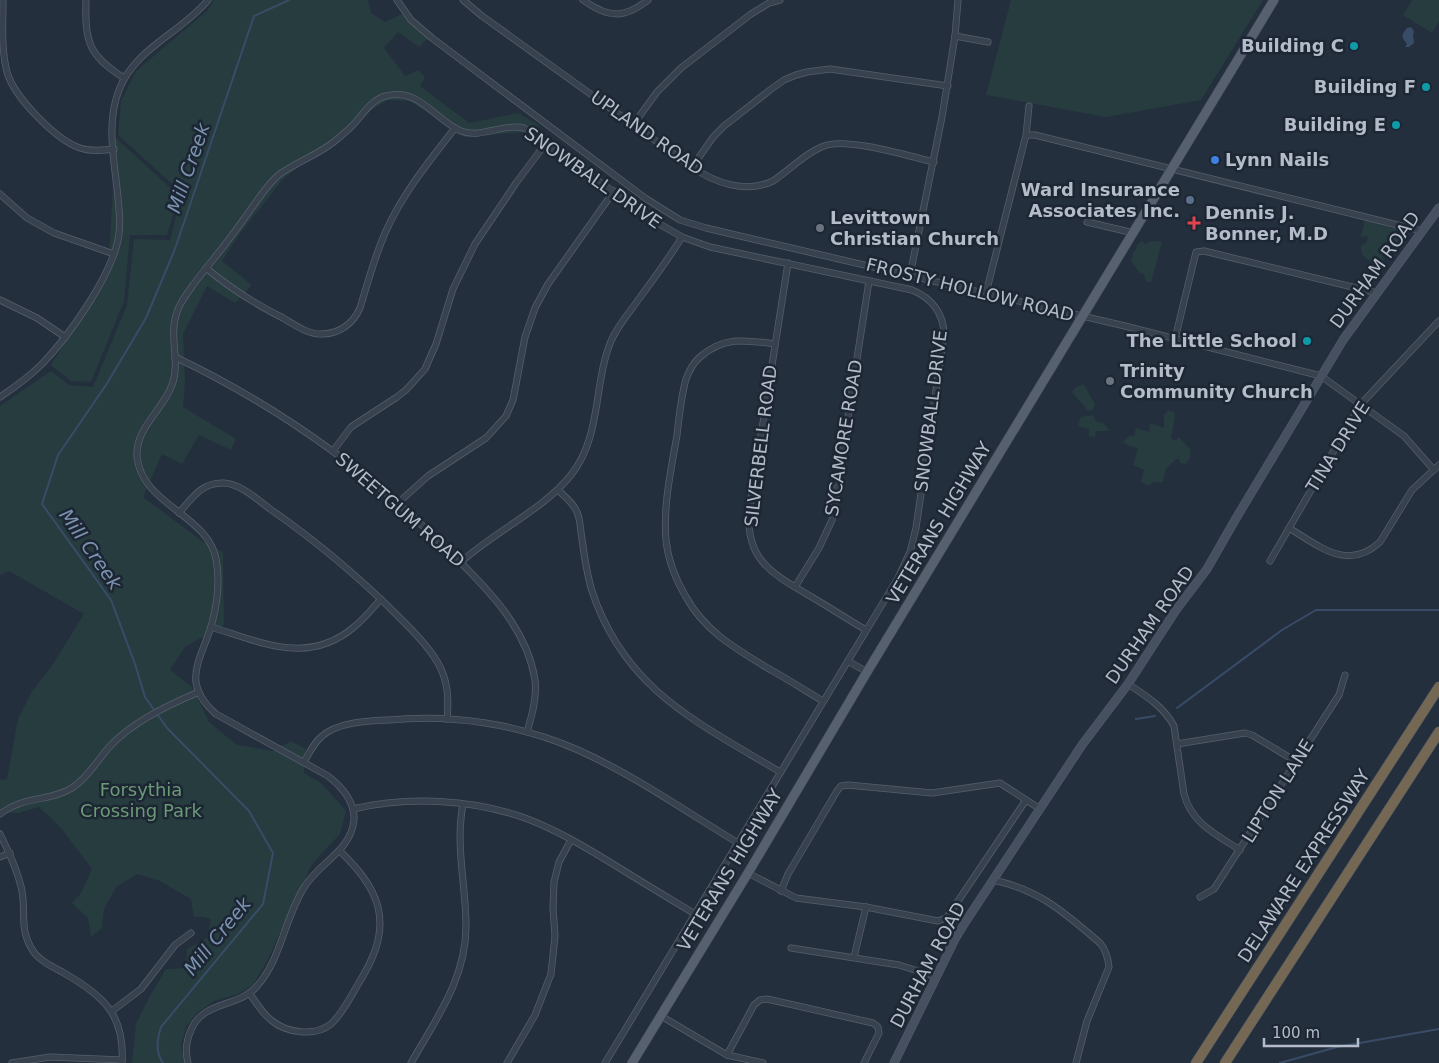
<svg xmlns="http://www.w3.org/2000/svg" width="1439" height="1063" font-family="'DejaVu Sans',sans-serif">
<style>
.green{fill:#263c3f}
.water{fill:#394c67}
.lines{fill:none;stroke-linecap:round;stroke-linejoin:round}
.stream{stroke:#394c67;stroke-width:2}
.street-casing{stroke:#565f6c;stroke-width:7}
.secondary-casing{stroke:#565f6c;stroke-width:9}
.primary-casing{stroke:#414a57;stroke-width:10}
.highway-casing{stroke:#434c59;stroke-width:11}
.street{stroke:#38414e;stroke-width:5.5}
.secondary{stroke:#465061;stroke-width:8}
.primary{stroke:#56606e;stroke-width:9}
.highway{stroke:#746855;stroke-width:10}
.culture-dot{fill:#0f9aa8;stroke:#1d2633;stroke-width:2}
.shop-dot{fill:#3f7fe0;stroke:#1d2633;stroke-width:2}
.service-dot{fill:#5c6f8a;stroke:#1d2633;stroke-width:2}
.health-dot{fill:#e0444e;stroke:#1d2633;stroke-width:2}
.worship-dot{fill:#6b7280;stroke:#1d2633;stroke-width:2}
.labels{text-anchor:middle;stroke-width:5;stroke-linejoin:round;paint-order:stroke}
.poi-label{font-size:18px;font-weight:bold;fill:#b4bcc9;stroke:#1d2633;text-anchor:end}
.street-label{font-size:18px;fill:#b4bcc9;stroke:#1d2633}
.park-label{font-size:18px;fill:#6b9a76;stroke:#1d2633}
.water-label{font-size:19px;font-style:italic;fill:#7c92b1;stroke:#1d2633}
</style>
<rect width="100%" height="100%" fill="#242f3e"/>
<g class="green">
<polygon points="214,0 368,0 371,13 385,22 402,14 428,38 419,47 398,32 384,48 405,76 419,70 425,78 420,86 469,123 518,113 539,125 537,131 465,137 410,101 388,100 373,109 283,179 239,235 222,261 252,285 235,303 207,286 183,334 185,383 183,407 236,439 231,450 199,435 182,464 162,454 143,497 202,541 223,552 224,625 185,647 170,670 192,687 209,722 237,745 274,751 291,741 306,749 304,773 321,783 346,811 340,834 312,864 268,959 253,985 238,994 214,1001 197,1013 186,1027 181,1046 185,1063 132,1063 136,1024 151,994 166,969 186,968 187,949 207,938 211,919 203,917 194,917 191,899 158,880 137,874 116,887 104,909 102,928 91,937 88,918 72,903 81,893 92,869 61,828 39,807 18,813 0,812 0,780 7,779 18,719 31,693 53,664 84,614 9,571 0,575 0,406 51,371 69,385 93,387 127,305 134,239 170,240 182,193 118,135 121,101 136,71 207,11"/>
<polygon points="1011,0 1263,0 1201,100 1106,117 986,95"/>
<polygon points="1412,0 1439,0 1439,21 1432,33 1403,15"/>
<polygon points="116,138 179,196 167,235 130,235 124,301 91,382 71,381 51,365 108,273"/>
<path d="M1365 219 1387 225 1391 228 1396 227 1404 229 1403 238 1394 245H1390L1389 247 1391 252 1384 253 1383 256 1384 262 1377 264C1366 258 1361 258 1361 246L1367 242 1368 236 1361 237Z"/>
<polygon points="1142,241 1145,244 1152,241 1162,242 1151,282 1147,282 1143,273 1140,274 1131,260 1133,256 1133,253 1137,249 1136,246"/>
<polygon points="1084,384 1095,405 1092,410 1088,411 1072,392 1076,387"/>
<polygon points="1168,411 1174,412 1175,418 1171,438 1175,441 1179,437 1191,450 1190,458 1186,464 1181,463 1178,458 1166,468 1163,482 1153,482 1149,486 1141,482 1144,470 1133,465 1138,448 1129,446 1123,442 1129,436 1134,436 1136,428 1149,432 1150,423 1164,428 1164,415"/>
<polygon points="1093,415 1096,421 1103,423 1109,429 1107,431 1096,431 1095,437 1089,436 1089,429 1078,426 1081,417"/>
</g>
<path class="water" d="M1411 27 1414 31 1413 36 1414 43 1409 47H1405L1407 44C1401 37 1401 35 1407 28Z"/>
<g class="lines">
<g class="stream">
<polyline points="1177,708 1282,630 1316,610 1439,610"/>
<polyline points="1136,719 1155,716"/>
<path d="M163 1063C155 1051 157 1040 161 1027L263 904 273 853 249 811 167 728 145 697 135 664 111 600 42 504 58 455 106 385 146 318 175 249 254 16 289 0"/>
<polyline points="1280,1063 1337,1047 1439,1029"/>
</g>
<g class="street-casing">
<g id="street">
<path d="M3 0C3 24 1 49 7 72 14 97 56 140 80 148 91 152 103 150 114 149"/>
<path d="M86 0C85 42 88 55 124 78"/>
<polyline points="397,0 411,20 432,38 645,198 680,220 706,228 1125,326 1321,376 1404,436 1434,470"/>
<path d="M463 0 482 16 692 167C715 183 746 194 773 181 790 170 805 153 824 146 847 137 908 156 934 162"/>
<path d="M583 0C608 18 624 19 648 0"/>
<polyline points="955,36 988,42"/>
<polyline points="633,125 657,92 681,68 751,14 769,3 780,0"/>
<polyline points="1026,136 1029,106"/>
<polyline points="692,167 714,136 724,126 770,90 784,80 796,75 807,72 830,69 948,86"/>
<polyline points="0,194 27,218 54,233 114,254"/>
<polyline points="1087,222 1134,233"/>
<path d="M788 263 749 512C746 561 773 574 810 596 829 607 847 619 866 630"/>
<path d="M206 268C230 288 255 304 283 318 295 325 307 334 321 334 339 334 353 324 360 308 368 282 375 255 386 231 403 193 430 160 455 128"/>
<polyline points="910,275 942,117 955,36 958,0"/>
<polyline points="986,293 1025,139 1027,135 1035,135 1422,231"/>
<polyline points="0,300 37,318 65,337"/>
<polyline points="1175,339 1196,252 1204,251 1377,293"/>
<path d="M775 344C745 340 724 336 700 357 693 363 689 371 686 379 681 397 679 417 677 435 671 470 663 506 666 540 668 561 676 580 686 597 705 632 738 650 771 670 789 680 806 691 823 701"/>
<path d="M175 357C278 406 371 473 451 553 487 588 527 628 535 680 537 698 532 715 527 732"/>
<path d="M0 397C15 387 29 377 42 364 69 336 110 278 118 240 120 230 120 219 119 210 117 171 104 128 119 90 135 48 181 33 208 0"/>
<polyline points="333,451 351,427 397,397 406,390 425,369 436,344 453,289 475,244 516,183 546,143"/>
<path d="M558 490C564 496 572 502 576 510 581 519 580 530 582 539 584 555 587 573 591 588 623 689 697 722 780 772"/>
<polyline points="398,503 428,476 486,438 506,416 513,400 525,337 535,308 548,284 614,191"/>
<path d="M179 513C192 498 202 482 224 483 241 484 258 500 270 509 316 541 359 577 399 617 413 631 428 646 438 663 448 681 449 698 447 719"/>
<path d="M1289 528C1319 546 1348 572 1380 542L1412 490 1439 465"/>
<polyline points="1270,561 1361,404 1439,321"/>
<path d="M461 562C494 532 544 509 571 475 602 436 593 385 611 341 617 327 627 315 636 303 652 281 668 260 682 237"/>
<polyline points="795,587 819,548 832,520 869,281"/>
<path d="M211 627C261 642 308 666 354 627 364 619 372 609 381 599"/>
<polyline points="848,661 867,672"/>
<path d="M1128 684C1146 696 1163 706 1174 726L1184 794C1191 823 1217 835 1240 850"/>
<polyline points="1177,744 1245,733 1252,735 1297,762"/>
<path d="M304 762C309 754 313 744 321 737 337 722 367 721 389 720 453 714 519 724 578 750 634 775 685 811 738 843"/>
<path d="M353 809C409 796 471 799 525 818 557 830 585 847 613 864 640 881 667 897 695 914"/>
<path d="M0 814C25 795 49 802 72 788 89 777 99 757 113 743 136 720 170 704 199 692"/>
<path d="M0 834C9 852 18 871 22 891 26 914 19 929 33 951 40 961 53 967 64 973 104 996 125 1015 122 1063"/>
<polyline points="0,857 10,853"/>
<polyline points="748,873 796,898 866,907 938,921 946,918 950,913 1026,800"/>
<path d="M993 880C1040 890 1065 913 1100 943 1106 950 1108 958 1109 967L1087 1021 1076 1063"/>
<polyline points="781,891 788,874 837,791 841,786 848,785 932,793 1000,783 1040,809"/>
<polyline points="1200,897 1214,889 1339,695 1345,675"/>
<polyline points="791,948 899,965 937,977"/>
<polyline points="854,957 866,907"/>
<path d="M249 993C256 1002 262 1013 271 1020 286 1033 315 1037 331 1024 342 1014 350 998 357 986 372 962 385 936 378 907 372 884 356 867 340 851"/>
<polyline points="112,1011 141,989 175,945 191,933"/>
<polyline points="661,1016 727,1055 763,1063"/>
<polyline points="727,1055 754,1005 760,1000 767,999 873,1023 878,1027 879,1033 864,1063"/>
<polyline points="12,1063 50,1057 122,1060"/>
<path d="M188 1063C185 1051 186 1041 191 1030 203 1000 240 1008 258 985 282 957 285 916 305 886 320 862 351 851 354 820 355 802 342 787 328 776L216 714C179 682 202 659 212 623 217 604 220 579 216 559 208 515 142 505 137 457 135 428 163 410 172 385 181 361 168 336 177 312 180 302 187 294 193 285 208 265 224 247 238 227 249 213 267 183 280 174 298 161 318 155 335 141 341 136 347 131 352 126 363 115 370 100 386 96 419 87 435 120 461 131 480 139 503 123 524 128L656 222 682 237 710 247 912 290C932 298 944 314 944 335L916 528 910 552 898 578 605 1063"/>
<path d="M411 1063C436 1019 466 979 466 926 466 885 455 846 463 804"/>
<polyline points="507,1063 535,1015 551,974 555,936 553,908 554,882 559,862 571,840"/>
</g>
</g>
<g class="secondary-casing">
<polyline id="secondary" points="894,1063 955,939 966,921 1082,745 1128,684 1176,610 1207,569 1235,520 1343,340 1439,208"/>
</g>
<g class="primary-casing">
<polyline id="primary" points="632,1063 748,873 867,672 1274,0"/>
</g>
<g class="highway-casing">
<g id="highway">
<polyline points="1196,1063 1439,687"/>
<polyline points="1225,1063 1439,732"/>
</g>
</g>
<use href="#street" class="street"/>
<use href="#secondary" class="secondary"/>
<use href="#primary" class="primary"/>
<use href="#highway" class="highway"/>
</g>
<g class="culture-dot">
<circle cx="1354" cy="46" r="5"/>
<circle cx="1426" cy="87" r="5"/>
<circle cx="1396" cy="125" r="5"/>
<circle cx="1307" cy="341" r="5"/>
</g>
<circle class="shop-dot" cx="1215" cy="160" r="5"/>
<circle class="service-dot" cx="1190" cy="200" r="5"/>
<path class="health-dot" d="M1191.5 215.5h5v5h5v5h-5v5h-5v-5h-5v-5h5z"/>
<g class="worship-dot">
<circle cx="820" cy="228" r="5"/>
<circle cx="1110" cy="381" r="5"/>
</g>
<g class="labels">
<g class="poi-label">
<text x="1344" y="52">Building C</text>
<text x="1416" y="93">Building F</text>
<text x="1386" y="131">Building E</text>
<text x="1225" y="166" text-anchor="start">Lynn Nails</text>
<text x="1180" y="196">Ward Insurance<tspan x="1180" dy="21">Associates Inc.</tspan></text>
<text x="1205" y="219" text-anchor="start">Dennis J.<tspan x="1205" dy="21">Bonner, M.D</tspan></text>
<text x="830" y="224" text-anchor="start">Levittown<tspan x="830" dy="21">Christian Church</tspan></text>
<text x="1297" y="347">The Little School</text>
<text x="1120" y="377" text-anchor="start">Trinity<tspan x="1120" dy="21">Community Church</tspan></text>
</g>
<g class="street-label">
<text transform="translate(647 133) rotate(35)" y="6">UPLAND ROAD</text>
<text transform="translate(593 178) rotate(35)" y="6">SNOWBALL DRIVE</text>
<text transform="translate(1375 270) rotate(-54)" y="6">DURHAM ROAD</text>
<text transform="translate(970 290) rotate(14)" y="6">FROSTY HOLLOW ROAD</text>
<text transform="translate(931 411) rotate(-83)" y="6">SNOWBALL DRIVE</text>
<text transform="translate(844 438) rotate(-81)" y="6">SYCAMORE ROAD</text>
<text transform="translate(761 446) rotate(-83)" y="6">SILVERBELL ROAD</text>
<text transform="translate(1338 447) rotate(-58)" y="6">TINA DRIVE</text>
<text transform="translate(400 510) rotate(41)" y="6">SWEETGUM ROAD</text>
<text transform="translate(939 523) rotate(-59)" y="6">VETERANS HIGHWAY</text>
<text transform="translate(1150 625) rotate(-55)" y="6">DURHAM ROAD</text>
<text transform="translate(1278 791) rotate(-58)" y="6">LIPTON LANE</text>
<text transform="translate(1304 866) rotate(-57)" y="6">DELAWARE EXPRESSWAY</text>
<text transform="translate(730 870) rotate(-59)" y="6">VETERANS HIGHWAY</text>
<text transform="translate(928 965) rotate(-62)" y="6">DURHAM ROAD</text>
</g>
<g class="park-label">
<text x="141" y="796">Forsythia<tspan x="141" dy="21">Crossing Park</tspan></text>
</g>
<g class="water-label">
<text transform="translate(188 168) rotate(-71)" y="7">Mill Creek</text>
<text transform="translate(91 549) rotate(55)" y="7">Mill Creek</text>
<text transform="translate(217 936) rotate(-51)" y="7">Mill Creek</text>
</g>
</g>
<path d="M1264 1038v8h94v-8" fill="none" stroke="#b4bcc9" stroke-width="2.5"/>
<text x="1272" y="1038" font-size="15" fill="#b4bcc9" stroke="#1d2633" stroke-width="4" paint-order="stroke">100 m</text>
</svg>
